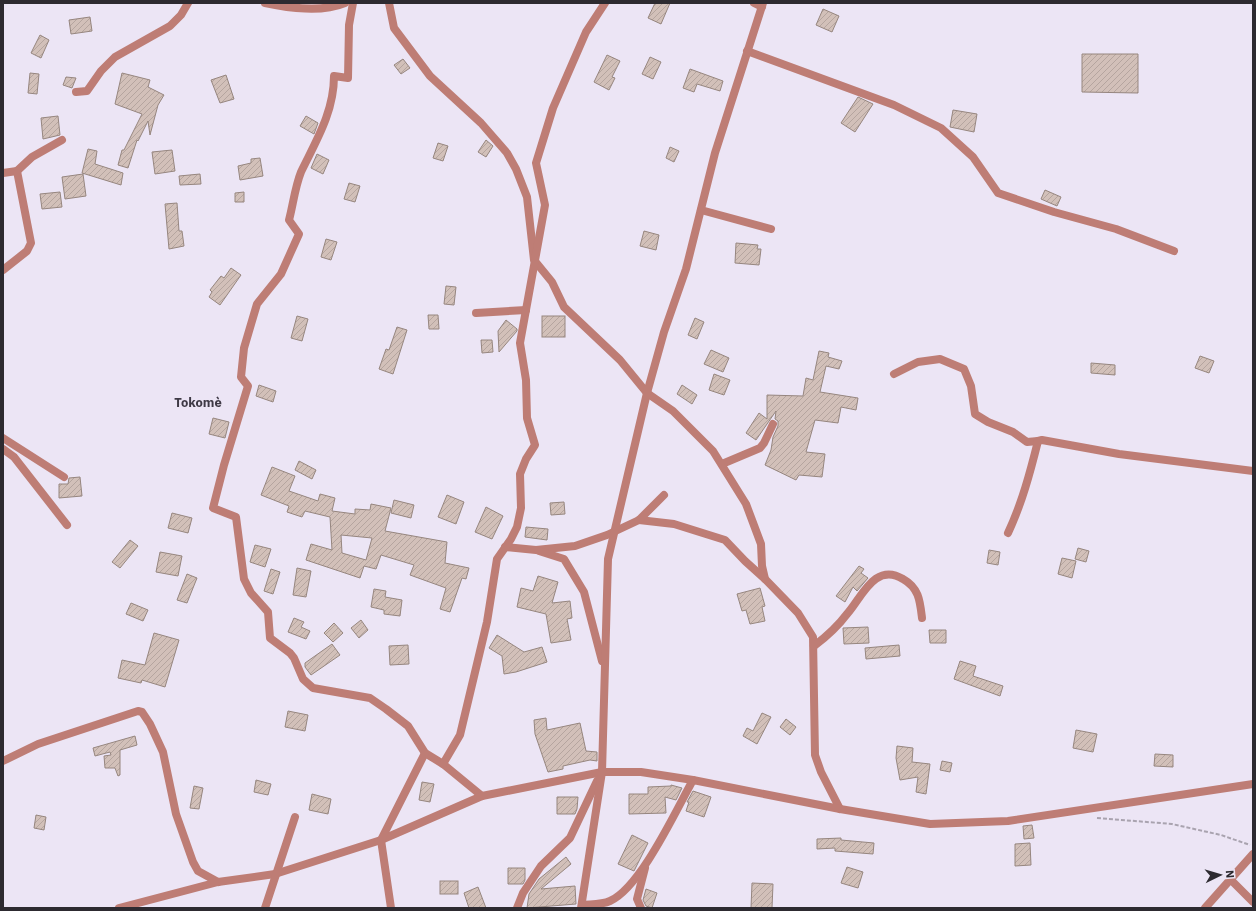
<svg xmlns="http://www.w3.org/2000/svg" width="1256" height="911" font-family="'IBM Plex Sans',sans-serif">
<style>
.building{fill:url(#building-hatch);stroke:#96867f;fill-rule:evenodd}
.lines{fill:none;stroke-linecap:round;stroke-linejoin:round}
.path{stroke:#a9a3af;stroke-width:2;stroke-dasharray:4 2;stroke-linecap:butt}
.minor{stroke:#be7d75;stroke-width:8}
.labels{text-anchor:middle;stroke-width:3;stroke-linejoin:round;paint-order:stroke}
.quarter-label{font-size:13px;font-weight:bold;fill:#3e3945;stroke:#ece5f5}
</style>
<defs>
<pattern id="building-hatch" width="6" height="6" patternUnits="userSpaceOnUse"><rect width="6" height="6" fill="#d2c0b9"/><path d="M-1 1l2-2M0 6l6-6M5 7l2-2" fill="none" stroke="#b5a59f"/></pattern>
</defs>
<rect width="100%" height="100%" fill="#ece5f5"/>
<g class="building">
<polygon points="655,3 670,3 661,24 648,18"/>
<polygon points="823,9 839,16 832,32 816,25"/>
<polygon points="90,17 92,31 71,34 69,20"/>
<polygon points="40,35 49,40 41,58 31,53"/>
<polygon points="1082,54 1138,54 1138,93 1082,92"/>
<polygon points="607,55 620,61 612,77 615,78 609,90 594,82"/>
<polygon points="650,57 661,62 653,79 642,74"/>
<polygon points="403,59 410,68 401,74 394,65"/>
<polygon points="690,69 723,81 720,91 697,84 694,92 683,88"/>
<polygon points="30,73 39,74 37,94 28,93"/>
<polygon points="122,73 150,80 148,87 164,95 158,105 150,135 148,121 138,141 137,140 128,168 118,165 122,150 124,150 142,114 115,104"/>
<polygon points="226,75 234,99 220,103 211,80"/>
<polygon points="66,77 76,78 72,88 63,85"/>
<polygon points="858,97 873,104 855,132 841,123"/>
<polygon points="953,110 977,114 974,132 950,127"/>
<polygon points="58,116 60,135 43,139 41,118"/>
<polygon points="306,116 318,123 314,134 300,126"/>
<polygon points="486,140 493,146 486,157 478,152"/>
<polygon points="438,143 448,146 443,161 433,158"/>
<polygon points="670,147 679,151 674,162 666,158"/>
<polygon points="88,149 97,151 95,164 123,173 121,185 82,173"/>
<polygon points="172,150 175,171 155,174 152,152"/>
<polygon points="317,154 329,160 323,174 311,168"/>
<polygon points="260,158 263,176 240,180 238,166 251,163 251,159"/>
<polygon points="83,174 86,196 65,199 62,177"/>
<polygon points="200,174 201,184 180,185 179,176"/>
<polygon points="349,183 360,186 355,202 344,199"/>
<polygon points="1045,190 1061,197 1057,206 1041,199"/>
<polygon points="60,192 62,207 42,209 40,194"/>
<polygon points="244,192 244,202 235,202 235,193"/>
<polygon points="177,203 179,231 182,231 184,246 169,249 165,204"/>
<polygon points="644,231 659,235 656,250 640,246"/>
<polygon points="326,239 337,242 331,260 321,257"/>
<polygon points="736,243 758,245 757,249 761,249 759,265 735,263"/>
<polygon points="231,268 241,275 220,305 209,297 212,292 210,290 221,276 224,278"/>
<polygon points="446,286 456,287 454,305 444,304"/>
<polygon points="428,315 438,315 439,329 429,329"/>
<polygon points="297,316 308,319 302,341 291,338"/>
<rect x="542" y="316" width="23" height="21"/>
<polygon points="695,318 704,322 697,339 688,335"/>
<polygon points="506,320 517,329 517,331 499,352 498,331"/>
<polygon points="397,327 407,330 393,374 379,369 386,349 389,350"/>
<polygon points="481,340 492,340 493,352 482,353"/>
<polygon points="711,350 729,358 723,372 704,364"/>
<polygon points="819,351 829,353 828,357 842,361 839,369 826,366 820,392 858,398 856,410 841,407 838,423 815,420 806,452 825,454 822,477 799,475 796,480 765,465 771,450 773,437 778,426 778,421 775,419 776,411 756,440 746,433 759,413 767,419 767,395 803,396 806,378 813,380"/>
<polygon points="1200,356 1214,361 1209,373 1195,368"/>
<polygon points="1091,363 1115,365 1115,375 1091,373"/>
<polygon points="714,374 730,380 724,395 709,390"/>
<polygon points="259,385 276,391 273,402 256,396"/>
<polygon points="682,385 697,395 692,404 677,394"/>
<polygon points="213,418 229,422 225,438 209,434"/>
<polygon points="299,461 316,470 312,479 295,470"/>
<path d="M272 467 295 476 289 491 318 501 320 494 335 498 332 511 355 514V509L370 510 371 504 391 508 385 531 447 542 445 563 469 568 466 579 462 578 450 612 440 609 446 588 410 575 414 565 381 555 376 569 364 566 360 578 306 560 311 544 332 550 330 517 305 511 302 517 287 512 289 506 261 495ZM341 535 372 538 366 560 342 553Z"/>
<polygon points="80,477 82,496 59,498 59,484 68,484 69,478"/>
<polygon points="447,495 464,502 456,524 438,517"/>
<polygon points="394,500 414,505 411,518 391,513"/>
<polygon points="564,502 565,514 551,515 550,503"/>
<polygon points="486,507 503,516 492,539 475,532"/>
<polygon points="172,513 192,518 188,533 168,528"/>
<polygon points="526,527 548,529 547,540 525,537"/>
<polygon points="130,540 138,546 120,568 112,562"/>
<polygon points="255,545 271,549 265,567 250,562"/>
<polygon points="1078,548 1089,551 1086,562 1075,559"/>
<polygon points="989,550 1000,552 998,565 987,563"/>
<polygon points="160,552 182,556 178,576 156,572"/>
<polygon points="1062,558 1076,561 1072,578 1058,574"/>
<polygon points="859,566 864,569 861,573 868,578 857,591 853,587 845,602 836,596"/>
<polygon points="297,568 311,571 306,597 293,595"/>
<polygon points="271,569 280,572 273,594 264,591"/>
<polygon points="187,574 197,578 187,603 177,600"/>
<polygon points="538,576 558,582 552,603 570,601 572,618 567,619 571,640 551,643 546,614 517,607 521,588 533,591"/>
<polygon points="760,588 765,606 762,607 765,621 750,624 746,610 742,611 737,594"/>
<polygon points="374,589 386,591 385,597 402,600 400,616 384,614 384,610 371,607"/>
<polygon points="131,603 148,610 143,621 126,614"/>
<polygon points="294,618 304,622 301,627 310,631 306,639 288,632"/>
<polygon points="361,620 368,630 359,638 351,628"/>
<polygon points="334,623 343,633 333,642 324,633"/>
<polygon points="868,627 869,643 844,644 843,628"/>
<polygon points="929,630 946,630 946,643 930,643"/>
<polygon points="154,633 179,640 165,687 142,680 141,683 118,678 122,660 145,665"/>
<polygon points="497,635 524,652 542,647 547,662 516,672 504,674 502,656 489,648"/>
<polygon points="332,644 340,655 311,675 305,667 305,663"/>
<polygon points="408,645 409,664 390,665 389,646"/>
<polygon points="899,645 900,656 866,659 865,648"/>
<polygon points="960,661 976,666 973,676 1003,686 1000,696 954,679"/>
<polygon points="288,711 308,715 305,731 285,727"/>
<polygon points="762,713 771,717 757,744 743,736 747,728 753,731"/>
<polygon points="546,718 547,730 580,723 586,751 597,752 597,761 590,760 563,766 563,769 548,772 535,734 534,720"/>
<polygon points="786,719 796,727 790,735 780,727"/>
<polygon points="1076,730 1097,734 1093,752 1073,748"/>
<polygon points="135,736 137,745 120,750 120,775 118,776 115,768 105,768 104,756 111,755 110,752 95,756 93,748"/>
<polygon points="897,746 913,748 912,762 930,764 926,794 916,792 918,777 900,780 896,758"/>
<polygon points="1155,754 1173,755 1173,767 1154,766"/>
<polygon points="942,761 952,763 950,772 940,770"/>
<polygon points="256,780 271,784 268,795 254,792"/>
<polygon points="422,782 434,784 430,802 419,800"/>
<polygon points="671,785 682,788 676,800 665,797 666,813 629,814 629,794 648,794 648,787 671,786"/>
<polygon points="194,786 203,788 199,809 190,808"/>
<polygon points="693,791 711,797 704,817 686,811 689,802 687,802"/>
<polygon points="312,794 331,799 328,814 309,810"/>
<polygon points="557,797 578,797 577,809 575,814 557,814"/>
<polygon points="36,815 46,817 44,830 34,828"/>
<polygon points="1032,825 1034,838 1024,839 1023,826"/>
<polygon points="632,835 648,843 634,871 618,864"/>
<polygon points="841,838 841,840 874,843 873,854 835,851 835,848 817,849 817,839"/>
<polygon points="1030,843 1031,865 1015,866 1015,844"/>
<polygon points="566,857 571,864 541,889 575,886 576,904 527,908 529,894 539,879"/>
<polygon points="847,867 863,872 858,888 841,883"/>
<polygon points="508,868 525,868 525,880 523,884 508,884"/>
<rect x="440" y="881" width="18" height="13"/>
<polygon points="752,883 773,884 772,908 751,908"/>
<polygon points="478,887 486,908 469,908 464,893"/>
<polygon points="646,889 657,893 652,908 646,906 643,900"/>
</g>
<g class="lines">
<polyline class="path" points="1097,818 1172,824 1221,835 1250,845"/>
<g class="minor">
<path d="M265 3C289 8 321 13 345 3"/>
<path d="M353 3 349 25 348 78 334 76C334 112 316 141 301 172 295 187 293 205 289 220L299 234 281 274 257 304 244 348 241 377 248 386 224 465 213 508 236 517 244 579 251 593 268 612 270 638 290 653 294 658 303 679 313 688 370 698 386 709 408 726 425 753 443 764 482 796"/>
<polyline points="389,3 394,28 430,76 481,123 507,153 516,169 527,197 534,260 552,282 564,307 620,360 647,393 673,411 713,451 746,504 761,544 762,566 765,579 798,613 813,637 815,755 821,772 840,809"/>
<polyline points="754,3 762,7"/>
<polyline points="747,51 894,105 941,128 973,157 998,193 1054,212 1116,229 1174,251"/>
<polyline points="76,92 87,91 101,71 115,57 170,26 181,15 188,3"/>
<polyline points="3,173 17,171 32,157 62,140"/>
<polyline points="701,210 771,229"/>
<polyline points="3,270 27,251 31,243 17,171"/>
<polyline points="476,313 526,310"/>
<polyline points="894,374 918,362 940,359 964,369 971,386 975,414 988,422 1013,432 1027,442 1038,441"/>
<polyline points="3,438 64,477"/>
<polyline points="3,449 14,457 67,525"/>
<polyline points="722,464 760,448 764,443 773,424"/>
<polyline points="639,520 674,524 725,540 745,561 765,579"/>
<path d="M1008 533C1022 503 1030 473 1038 441L1042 440 1119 454 1253 471"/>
<polyline points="505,547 536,550 575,546 607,535 639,520 664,495"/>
<polyline points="539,551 564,559 584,592 602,661"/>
<path d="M814 646C826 637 838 626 847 614 862 597 875 562 903 579 919 588 920 601 922 618"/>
<polyline points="3,761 38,744 138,711 142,712 150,724 163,752 176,814 193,862 198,871 218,882"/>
<polyline points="443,764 460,735 487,622 497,559 511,539 517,527 521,508 520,474 526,459 535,445 527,418 526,380 520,343 545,205 536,163 553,108 586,32 605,3"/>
<polyline points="1230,879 1253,902"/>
<path d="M582 905C591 904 601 905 610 901 641 887 676 810 693 780L840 809 930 824 1008 821 1253 784"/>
<polyline points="119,908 218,882 275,874 381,840 482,796 602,772 641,772 693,780"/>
<polyline points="265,908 295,817"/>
<polyline points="391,908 381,840 425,753"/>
<polyline points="517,908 523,893 541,866 570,838 597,781"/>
<polyline points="581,908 602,772 608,559 647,393 664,332 686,269 715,153 763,3"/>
<polyline points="641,908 637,899 645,868"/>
<polyline points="1205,908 1253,854"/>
</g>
</g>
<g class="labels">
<g class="quarter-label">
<text x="198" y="407">Tokomè</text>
</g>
</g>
<rect width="1256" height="911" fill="none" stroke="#2d2a30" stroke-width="8"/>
<g transform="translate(1220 875) rotate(85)" stroke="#ece5f5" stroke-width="3" paint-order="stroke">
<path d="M0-3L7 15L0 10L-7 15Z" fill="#2d2a30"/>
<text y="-6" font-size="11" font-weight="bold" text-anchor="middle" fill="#2d2a30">N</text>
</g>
</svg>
